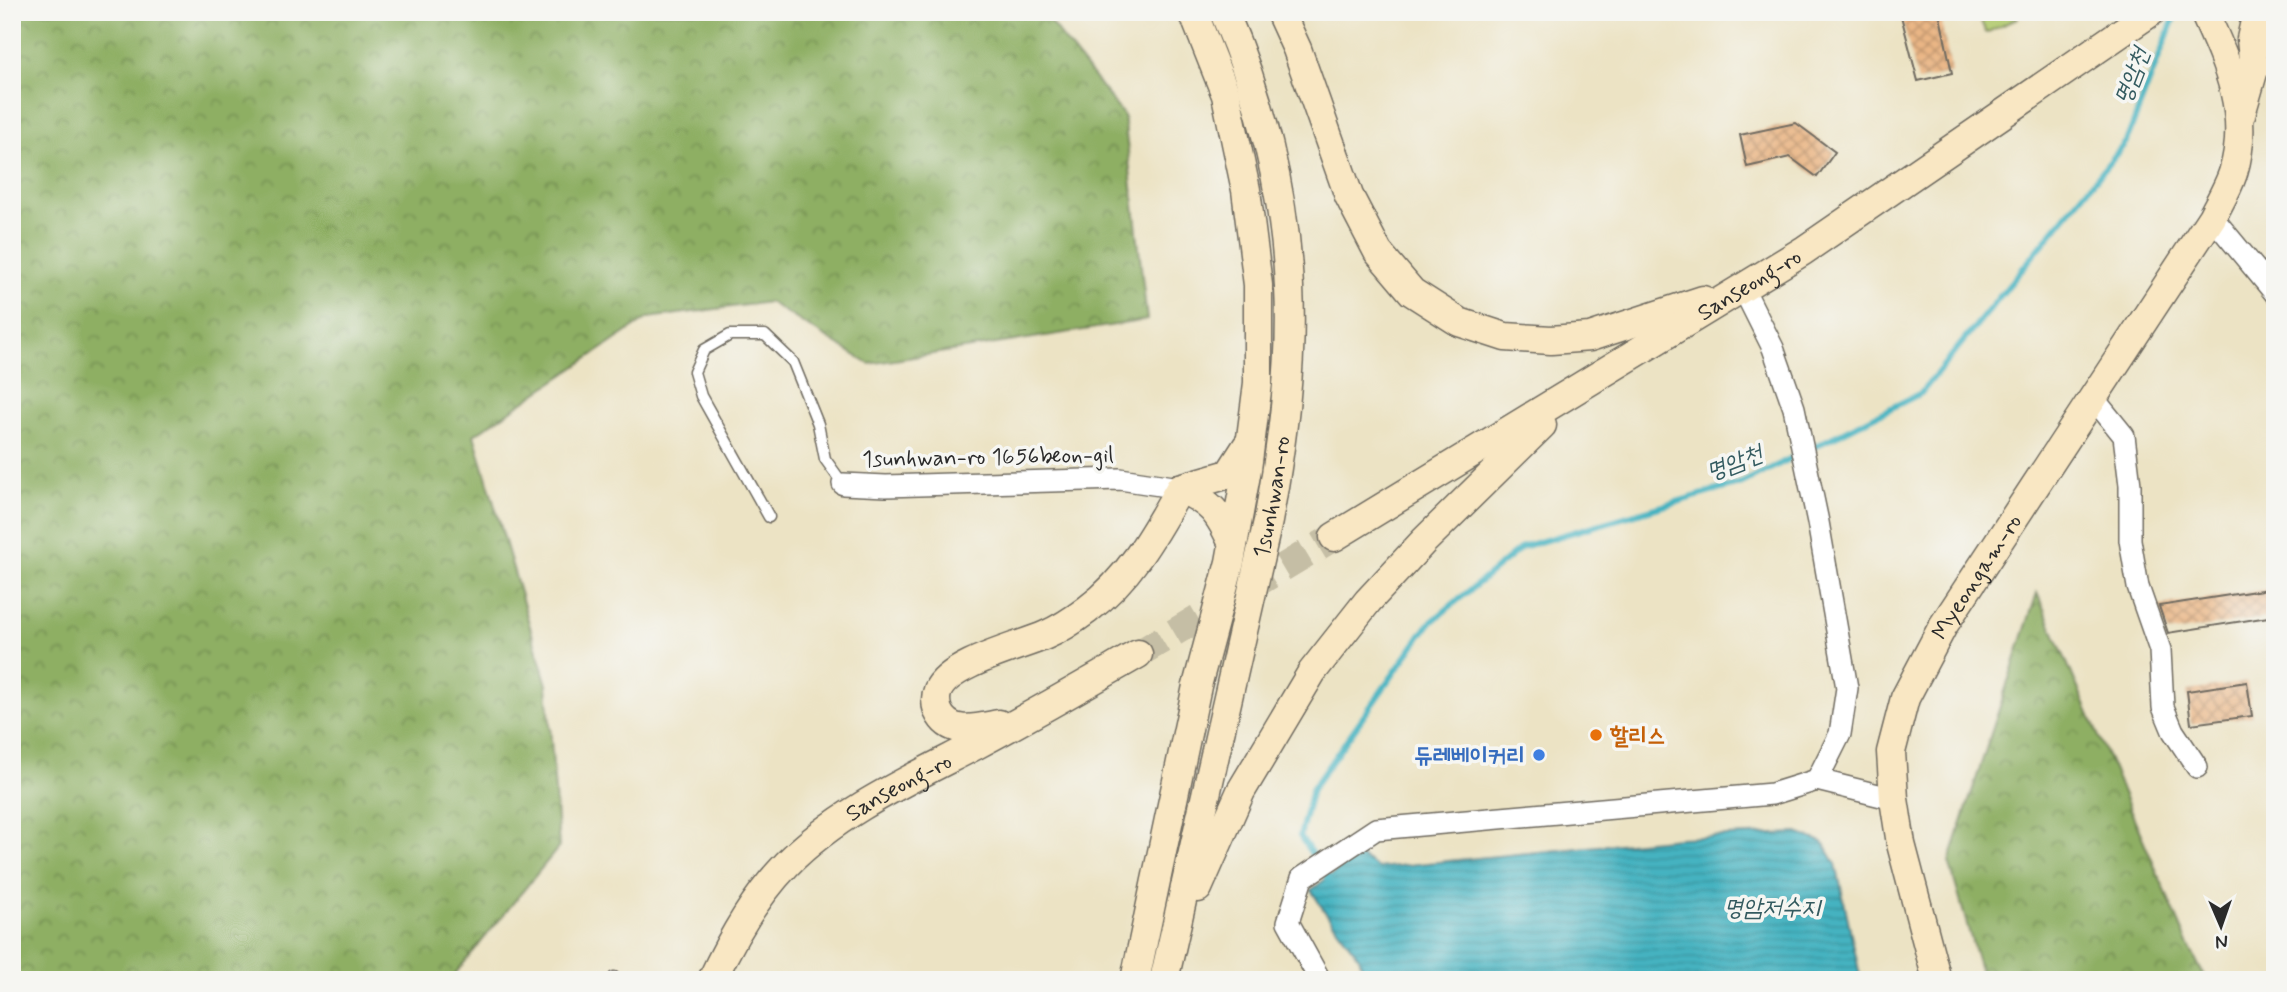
<svg xmlns="http://www.w3.org/2000/svg" width="2287" height="992" font-family="Mynerve,'Poor Story',sans-serif">
<style>
.forest{fill:url(#forest-crowns);stroke:#5c6d47;stroke-width:2}
.green{fill:#b3cb71;stroke:#6f7b4e;stroke-width:2}
.water{fill:url(#water-rules);stroke:#386f76;stroke-width:2}
.lines{fill:none;stroke-linecap:round;stroke-linejoin:round}
.stream{stroke:#45b3c1;stroke-width:6}
.building{fill:url(#building-cross-hatch)}
.secondary-tunnel{stroke:#c5bea5;stroke-width:28;stroke-dasharray:28 14;stroke-linecap:butt}
.lane-casing{stroke:#6f6b61;stroke-width:13}
.street-casing{stroke:#6f6b61;stroke-width:24}
.secondary-casing{stroke:#6f6b61;stroke-width:31}
.lane{stroke:#fff;stroke-width:10}
.street{stroke:#fff;stroke-width:21}
.secondary{stroke:#f9e7c3;stroke-width:28}
.food-dot{fill:#e8710a;stroke:#f6f6f2;stroke-width:2.5}
.shop-dot{fill:#3f7fe0;stroke:#f6f6f2;stroke-width:2.5}
.labels{text-anchor:middle;stroke-width:7;stroke-linejoin:round;paint-order:stroke}
.street-label{font-size:23px;fill:#2b2b2b;stroke:#f6f6f2}
.food-label{font-size:23px;font-weight:bold;fill:#c56008;stroke:#f6f6f2;text-anchor:start}
.shop-label{font-size:23px;font-weight:bold;fill:#366cbe;stroke:#f6f6f2;text-anchor:end}
.water-label{font-size:24px;font-style:italic;fill:#345b60;stroke:#f6f6f2}
</style>
<defs>
<pattern id="forest-crowns" width="20" height="18" patternUnits="userSpaceOnUse" patternTransform="scale(1.75)"><rect width="20" height="18" fill="#8eaf63"/><path d="M2 6a3 3 0 1 1 6 0M12 15a3 3 0 1 1 6 0" fill="none" stroke="#748f52"/></pattern>
<pattern id="water-rules" width="6" height="5" patternUnits="userSpaceOnUse" patternTransform="scale(1.75)"><rect width="6" height="5" fill="#45b3c1"/><path d="M0 2.5h6" fill="none" stroke="#3a929d"/></pattern>
<pattern id="building-cross-hatch" width="8" height="8" patternUnits="userSpaceOnUse" patternTransform="scale(1.75)"><rect width="8" height="8" fill="#eab685"/><path d="M0 0l8 8M0 8l8-8" fill="none" stroke="#be946d"/></pattern>
</defs>
<rect width="100%" height="100%" fill="#f6f6f2"/>
<filter id="ink" filterUnits="userSpaceOnUse"><feTurbulence type="fractalNoise" baseFrequency=".0143" numOctaves="2"/><feDisplacementMap in="SourceGraphic" scale="14" xChannelSelector="R" yChannelSelector="G"/><feConvolveMatrix kernelMatrix="1 2 1 2 8 2 1 2 1" color-interpolation-filters="sRGB"/></filter>
<filter id="wash" filterUnits="userSpaceOnUse"><feTurbulence type="fractalNoise" baseFrequency=".00686" numOctaves="4" result="noise"/><feDisplacementMap in="SourceGraphic" scale="28" xChannelSelector="R" yChannelSelector="G"/><feGaussianBlur stdDeviation="1.57" result="paint"/><feColorMatrix in="noise" values="0 0 0 0 0 0 0 0 0 0 0 0 0 0 0 0 0 1.4 0 .05"/><feComposite in="paint" operator="in"/></filter>
<g filter="url(#wash)">
<rect width="100%" height="100%" fill="#ece3c4"/>
<g class="forest">
<polygon points="12,12 1042,12 1124,116 1147,320 869,364 769,302 648,318 474,435 547,685 559,847 450,980 12,980"/>
<polygon points="2037,593 2189,946 2206,980 1983,980 1949,862"/>
</g>
<polygon class="green" points="1977,12 2014,12 2018,18 1986,33"/>
<polygon class="water" points="1797,833 1823,842 1836,864 1861,980 1366,980 1359,957 1325,912 1311,890 1358,855 1378,868 1679,838"/>
<g class="lines">
<polyline class="stream" points="1332,884 1300,836 1312,789 1429,624 1522,547 1742,483 1921,393 2126,142 2176,13"/>
</g>
<g id="blocks">
<g class="building">
<polygon points="1900,12 1939,12 1952,73 1918,81"/>
<polygon points="1796,123 1835,152 1817,177 1790,157 1747,167 1740,135"/>
<polygon points="2275,588 2275,616 2168,633 2159,606"/>
<polygon points="2247,682 2252,716 2191,724 2187,691"/>
</g>
</g>
</g>
<g filter="url(#ink)">
<use href="#blocks" fill-opacity="0" stroke="#6f6b61" stroke-width="2"/>
<g class="lines">
<polyline class="secondary-tunnel" points="1138,654 1334,537"/>
<g class="lane-casing">
<g id="lane">
<polyline points="769,517 701,396 694,372 704,350 730,335 765,335 793,362 818,424 825,459 843,484"/>
<polyline points="613,980 614,977"/>
</g>
</g>
<g class="street-casing">
<g id="street">
<polyline points="2212,217 2275,293"/>
<polyline points="1743,288 1773,348 1794,408 1818,522 1847,688 1840,734 1817,780 1894,799"/>
<polyline points="2094,399 2124,436 2130,485 2130,540 2138,587 2160,650 2163,707 2173,731 2197,767"/>
<polyline points="843,484 886,486 1120,479 1180,488"/>
<polyline points="1320,980 1288,922 1302,878 1376,829 1772,794 1817,780"/>
</g>
</g>
<g class="secondary-casing">
<g id="secondary">
<polyline points="1280,12 1297,49 1349,196 1378,252 1412,292 1459,322 1505,337 1551,340 1590,337 1703,300"/>
<polyline points="2241,114 2254,69 2251,39 2257,12"/>
<path d="M1180 488C1212 504 1218 511 1233 544"/>
<path id="s1" d="M1334 537 1803 251 2151 12"/>
<path d="M999 724C977 728 950 737 938 711 936 705 935 697 938 690 950 663 1019 647 1046 635 1060 629 1075 619 1087 610 1130 578 1154 534 1180 488L1229 474 1247 446"/>
<polyline points="1198,888 1241,791 1312,672 1368,601 1424,541 1542,425"/>
<path id="s2" d="M712 980C731 939 756 896 787 864 839 811 911 779 976 745 1031 716 1084 685 1138 654"/>
<polyline points="1135,980 1197,686 1230,562 1247,469 1258,383 1258,285 1246,190 1226,95 1193,12"/>
<path id="s3" d="M1164 980 1268 521C1282 444 1293 365 1289 287 1285 194 1261 97 1224 12"/>
<path id="s4" d="M1937 980 1901 844 1894 799 1891 752 1905 698 1943 626 2212 217C2219 203 2228 188 2233 173 2251 114 2228 65 2204 12"/>
</g>
</g>
<use href="#lane" class="lane"/>
<use href="#street" class="street"/>
<use href="#secondary" class="secondary"/>
</g>
</g>
<circle class="food-dot" cx="1596" cy="735" r="7"/>
<circle class="shop-dot" cx="1539" cy="755" r="7"/>
<g class="labels">
<g class="street-label">
<text dy="8" stroke="none"><textPath href="#s1" startOffset="486">Sanseong-ro</textPath></text>
<text transform="translate(988 456) rotate(-1)" y="8">1sunhwan-ro 1656beon-gil</text>
<text dy="8" stroke="none"><textPath href="#s3" startOffset="495">1sunhwan-ro</textPath></text>
<text dy="8" stroke="none"><textPath href="#s4" startOffset="430">Myeongam-ro</textPath></text>
<text dy="8" stroke="none"><textPath href="#s2" startOffset="275">Sanseong-ro</textPath></text>
</g>
<g class="food-label">
<text x="1610" y="743">할리스</text>
</g>
<g class="shop-label">
<text x="1525" y="763">듀레베이커리</text>
</g>
<g class="water-label">
<text transform="translate(2131 76) rotate(-69)" y="8">명암천</text>
<text transform="translate(1734 462) rotate(-21)" y="8">명암천</text>
<text x="1772" y="915">명암저수지</text>
</g>
</g>
<rect width="2287" height="992" fill="none" stroke="#f6f6f2" stroke-width="42"/>
<g transform="translate(2221 926) rotate(178)" stroke="#f6f6f2" stroke-width="5" paint-order="stroke">
<path d="M0-5L12 26L0 18L-12 26Z" fill="#2b2b2b"/>
<text y="-10" font-size="19" font-weight="bold" text-anchor="middle" fill="#2b2b2b">N</text>
</g>
</svg>
